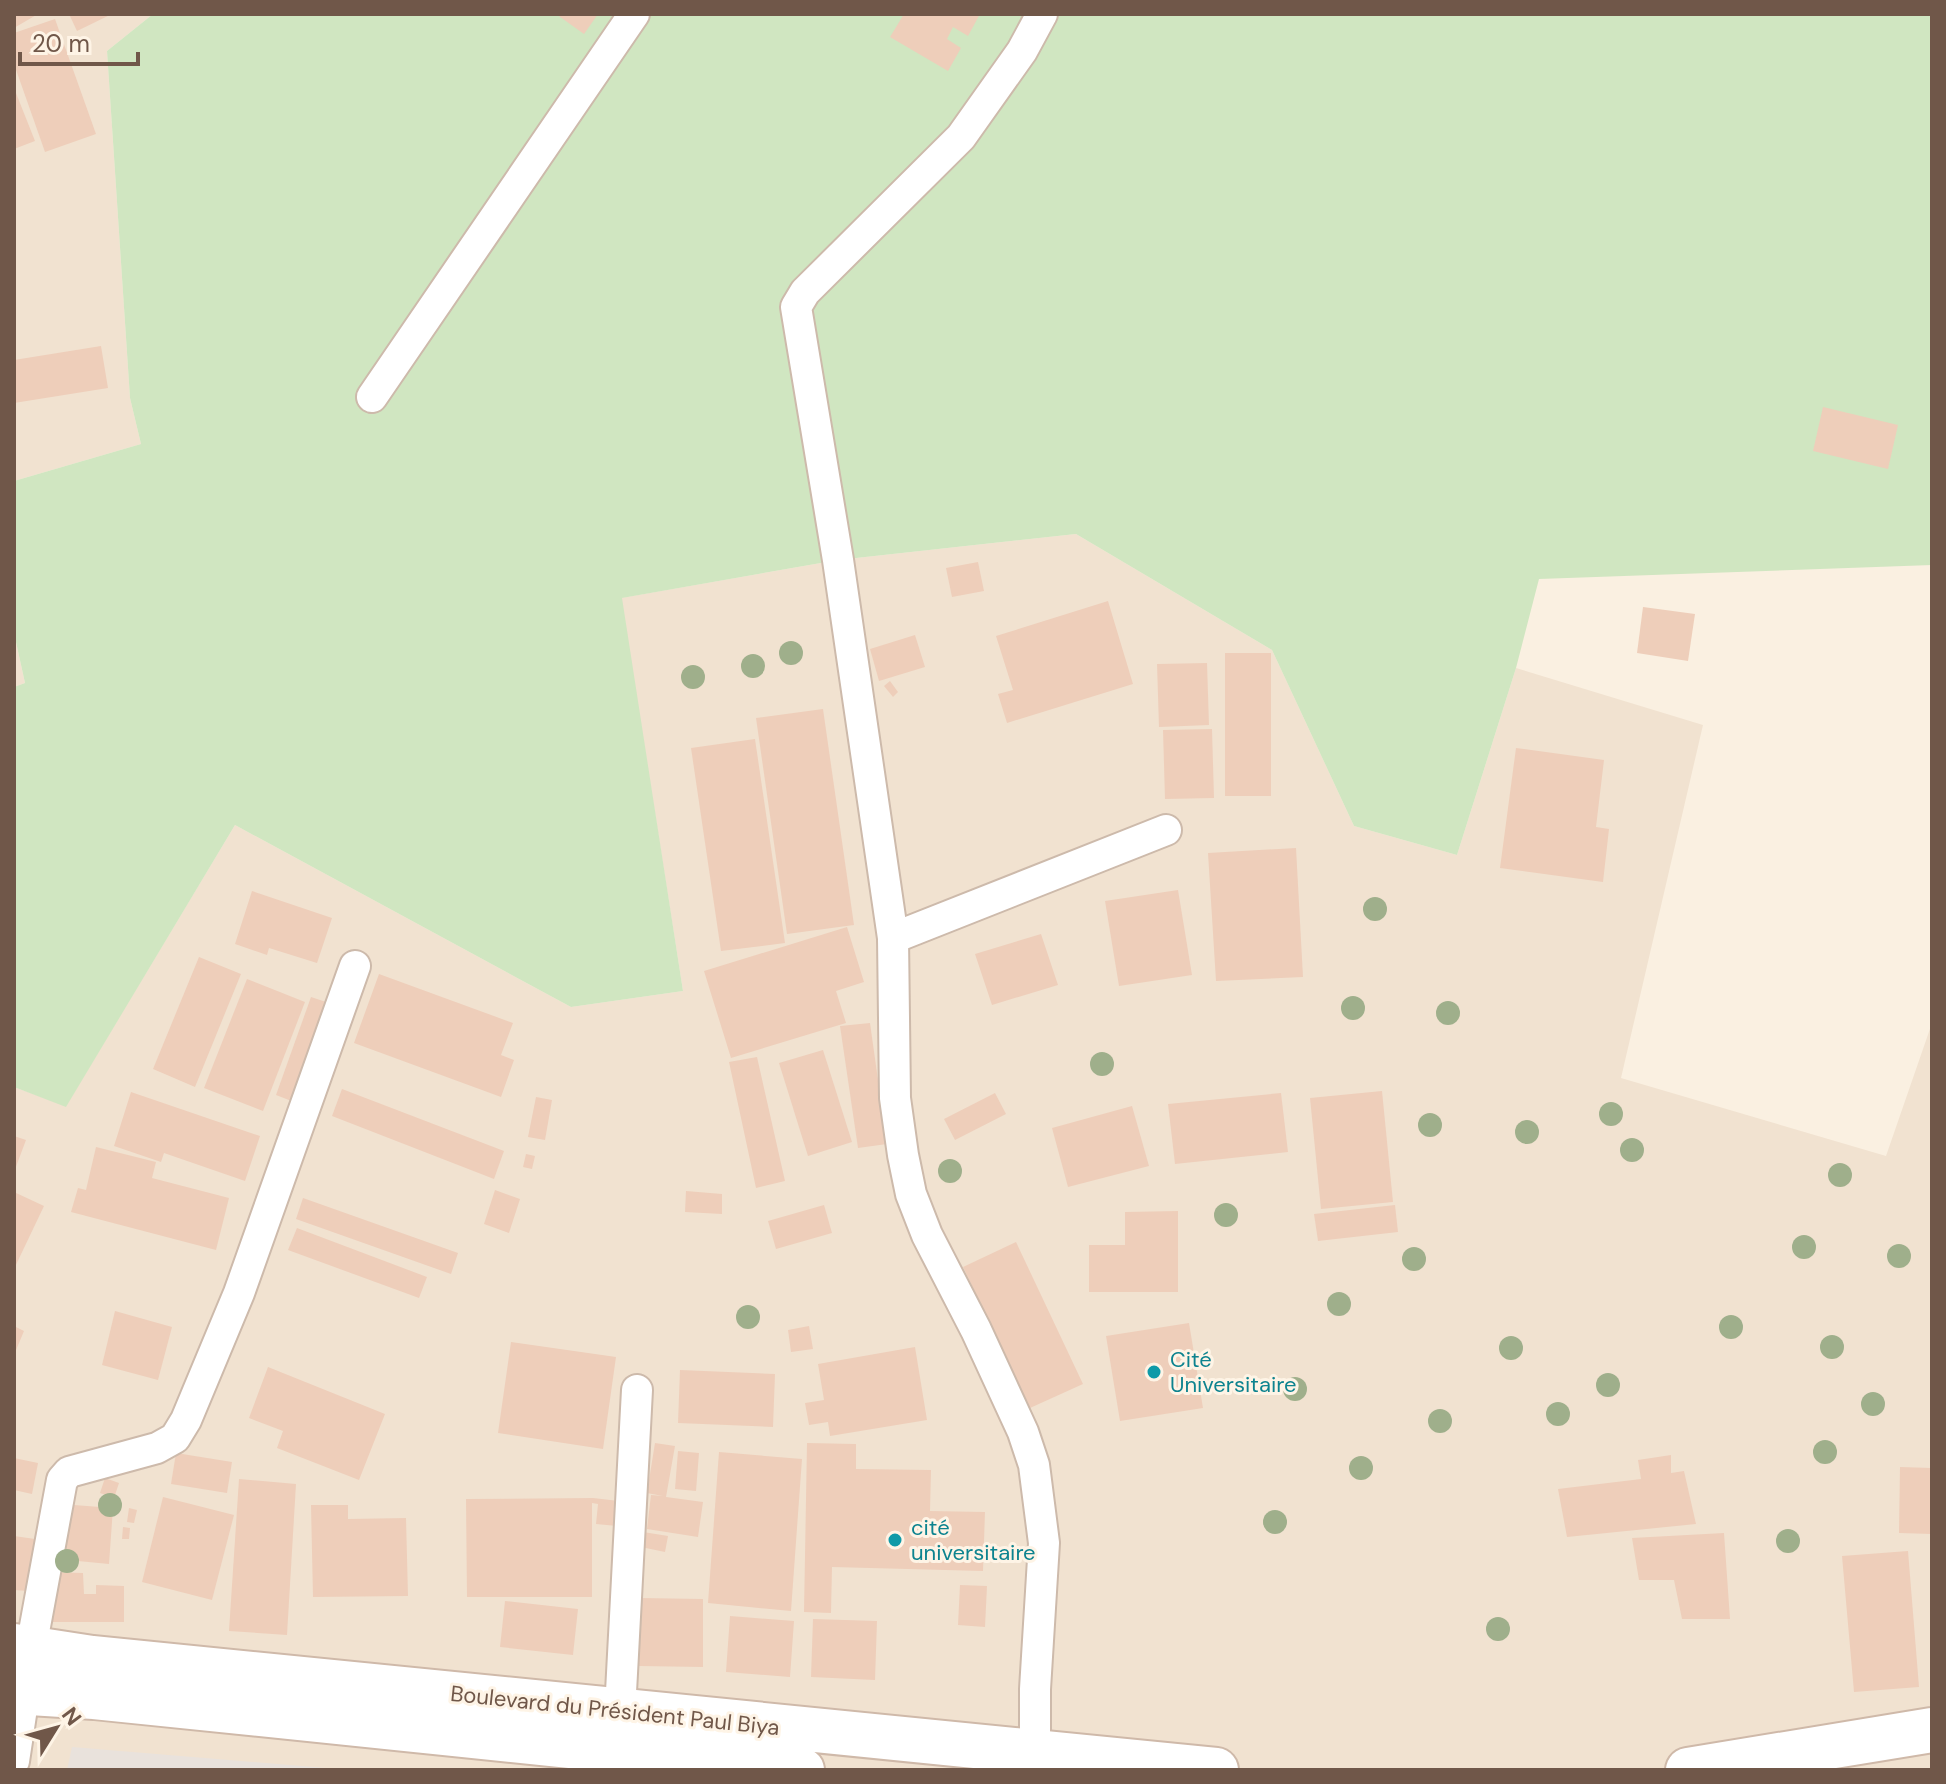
<svg xmlns="http://www.w3.org/2000/svg" width="1946" height="1784" font-family="'DM Sans',sans-serif">
<style>
.residential{fill:#f1e2d0}
.industrial{fill:#e9e2dc}
.green{fill:#d0e6c1}
.building{fill:#eeceba}
.lines{fill:none;stroke-linecap:round;stroke-linejoin:round}
.minor-casing{stroke:#cdbaab;stroke-width:34}
.secondary-casing{stroke:#cfb9a9;stroke-width:48}
.minor{stroke:#fff;stroke-width:30}
.secondary{stroke:#fff;stroke-width:44}
.tree{fill:#9faf8b}
.culture-dot{fill:#0f9aa8;stroke:#fef4e6;stroke-width:3}
.labels{text-anchor:middle;stroke-width:6;stroke-linejoin:round;paint-order:stroke}
.culture-label{font-size:22px;fill:#0d838f;stroke:#fef4e6;text-anchor:start}
.street-label{font-size:22px;fill:#705749;stroke:#fef4e6}
</style>
<rect width="100%" height="100%" fill="#faf0e1"/>
<g class="residential">
<polygon points="14,14 153,14 107,51 130,398 141,444 14,481"/>
<polygon points="1076,534 1272,650 1354,826 1457,855 1516,668 1703,725 1621,1078 1886,1156 1932,1023 1932,1770 14,1770 14,1087 66,1106 235,825 571,1007 683,991 621,598 838,560"/>
<polygon points="14,633 25,683 14,687"/>
</g>
<polygon class="industrial" points="72,1747 350,1770 67,1770"/>
<polygon class="green" points="153,14 1932,14 1932,565 1539,579 1516,668 1457,855 1354,826 1272,650 1076,534 838,560 622,598 683,991 571,1007 235,825 66,1107 14,1087 14,687 25,683 14,633 14,481 141,444 130,398 107,51"/>
<g class="building">
<polygon points="14,14 38,14 14,28"/>
<polygon points="69,14 112,14 77,31"/>
<polygon points="556,14 598,14 584,34"/>
<polygon points="904,14 980,14 968,36 953,27 947,39 961,48 948,71 890,37"/>
<polygon points="55,19 96,134 45,152 14,64 14,33"/>
<polygon points="14,88 35,141 14,149"/>
<polygon points="101,346 108,388 14,403 14,360"/>
<polygon points="1823,407 1898,425 1888,469 1813,451"/>
<polygon points="978,562 984,591 952,597 946,568"/>
<polygon points="1108,601 1133,684 1007,723 998,694 1013,690 996,636"/>
<polygon points="1643,607 1695,614 1688,661 1637,653"/>
<polygon points="915,635 925,667 879,681 870,649"/>
<rect x="1225" y="653" width="46" height="143"/>
<polygon points="1207,663 1209,725 1159,727 1157,664"/>
<polygon points="890,681 898,692 893,697 884,686"/>
<polygon points="823,709 854,925 787,934 756,718"/>
<polygon points="1212,729 1214,798 1165,799 1163,730"/>
<polygon points="755,739 785,943 721,951 691,748"/>
<polygon points="1516,748 1604,760 1596,827 1609,829 1603,882 1500,868"/>
<polygon points="1296,848 1303,977 1216,981 1208,853"/>
<polygon points="1178,890 1192,975 1119,986 1105,901"/>
<polygon points="252,891 332,918 317,963 269,948 267,955 235,944"/>
<polygon points="847,927 864,982 836,991 846,1023 731,1058 704,971"/>
<polygon points="1041,934 1058,985 992,1005 975,954"/>
<polygon points="199,957 241,974 195,1087 153,1069"/>
<polygon points="379,974 513,1023 501,1055 514,1060 501,1097 354,1043"/>
<polygon points="247,979 305,1002 263,1111 204,1088"/>
<polygon points="311,997 329,1003 294,1102 276,1095"/>
<polygon points="870,1023 887,1144 858,1148 840,1026"/>
<polygon points="823,1050 852,1142 808,1156 779,1063"/>
<polygon points="757,1057 785,1181 756,1188 729,1062"/>
<polygon points="342,1089 504,1151 494,1179 332,1116"/>
<polygon points="1382,1091 1393,1202 1321,1209 1310,1098"/>
<polygon points="131,1092 260,1136 245,1181 164,1153 161,1162 114,1146"/>
<polygon points="995,1093 1006,1114 955,1140 944,1119"/>
<polygon points="1281,1093 1288,1152 1175,1164 1168,1104"/>
<polygon points="536,1097 552,1100 545,1140 528,1137"/>
<polygon points="1132,1106 1149,1166 1068,1187 1052,1128"/>
<polygon points="14,1136 26,1140 14,1172"/>
<polygon points="96,1147 156,1162 152,1178 229,1198 216,1250 71,1212 78,1188 86,1190"/>
<polygon points="526,1154 535,1156 532,1169 523,1167"/>
<polygon points="495,1190 520,1199 509,1233 484,1224"/>
<polygon points="686,1191 722,1194 722,1214 685,1212"/>
<polygon points="14,1192 44,1206 14,1269"/>
<polygon points="303,1198 458,1253 451,1274 296,1219"/>
<polygon points="824,1205 832,1233 776,1249 768,1221"/>
<polygon points="1395,1205 1398,1232 1318,1241 1314,1214"/>
<polygon points="1178,1211 1178,1292 1089,1292 1089,1245 1125,1245 1125,1212"/>
<polygon points="297,1228 427,1277 419,1298 288,1250"/>
<polygon points="1016,1242 1083,1384 1030,1408 963,1267"/>
<polygon points="115,1311 172,1327 158,1380 102,1365"/>
<polygon points="1189,1323 1203,1408 1120,1421 1106,1336"/>
<polygon points="14,1326 24,1331 14,1355"/>
<polygon points="809,1326 813,1349 791,1352 788,1330"/>
<polygon points="511,1342 616,1357 603,1449 498,1433"/>
<polygon points="915,1347 927,1420 830,1436 828,1422 809,1425 805,1403 824,1400 818,1364"/>
<polygon points="268,1367 385,1414 359,1480 277,1448 283,1431 249,1418"/>
<polygon points="680,1370 775,1374 773,1427 678,1423"/>
<polygon points="655,1443 675,1446 666,1497 703,1502 698,1537 647,1529 651,1495 663,1496 647,1493"/>
<polygon points="807,1443 856,1444 856,1469 931,1470 930,1511 985,1512 983,1571 832,1567 831,1613 804,1612"/>
<polygon points="678,1451 699,1453 696,1491 675,1489"/>
<polygon points="719,1452 802,1459 791,1611 708,1603"/>
<polygon points="176,1453 232,1462 227,1493 171,1484"/>
<polygon points="1671,1455 1671,1473 1684,1471 1696,1524 1567,1537 1558,1489 1641,1479 1638,1460"/>
<polygon points="14,1458 38,1463 32,1494 14,1490"/>
<polygon points="1900,1467 1932,1468 1932,1534 1899,1533"/>
<polygon points="105,1478 119,1483 114,1498 100,1493"/>
<polygon points="239,1479 296,1484 287,1635 229,1631"/>
<polygon points="163,1497 234,1515 212,1600 142,1582"/>
<polygon points="593,1498 619,1501 617,1526 596,1524 598,1504 592,1503 592,1597 467,1597 466,1499"/>
<polygon points="61,1504 113,1508 109,1564 57,1559"/>
<polygon points="311,1505 348,1505 348,1519 406,1518 408,1596 313,1597"/>
<polygon points="129,1508 137,1510 134,1523 127,1522"/>
<polygon points="123,1527 130,1528 129,1539 122,1539"/>
<polygon points="643,1532 668,1536 665,1552 641,1547"/>
<polygon points="1724,1533 1730,1619 1682,1619 1674,1580 1639,1580 1632,1538"/>
<polygon points="14,1536 35,1539 28,1591 14,1590"/>
<polygon points="1908,1551 1919,1687 1854,1692 1842,1556"/>
<polygon points="49,1572 83,1573 84,1594 96,1594 96,1585 124,1586 124,1622 49,1622"/>
<polygon points="960,1585 987,1586 985,1627 958,1625"/>
<polygon points="640,1598 703,1599 703,1667 639,1666"/>
<polygon points="505,1601 578,1609 573,1655 500,1647"/>
<polygon points="730,1616 794,1621 790,1677 726,1672"/>
<polygon points="813,1619 877,1621 875,1680 811,1677"/>
</g>
<g class="lines">
<g class="minor-casing">
<g id="minor">
<polyline points="372,397 634,14"/>
<polyline points="893,938 1166,830"/>
<polyline points="620,1711 637,1390"/>
<polyline points="14,1761 31,1648 62,1480 69,1472 157,1448 175,1438 186,1420 239,1293 355,966"/>
<polyline points="1035,1770 1035,1689 1044,1543 1034,1465 1023,1432 976,1330 927,1235 911,1194 903,1155 895,1098 893,938 838,560 796,307 805,292 961,137 1022,51 1042,14"/>
</g>
</g>
<g class="secondary-casing">
<g id="secondary">
<polyline points="14,1646 92,1658 1216,1770"/>
<polyline points="14,1692 94,1697 802,1770"/>
<polyline points="1688,1770 1932,1730"/>
</g>
</g>
<use href="#minor" class="minor"/>
<use href="#secondary" class="secondary"/>
</g>
<g class="tree">
<circle cx="791" cy="653" r="12"/>
<circle cx="753" cy="666" r="12"/>
<circle cx="693" cy="677" r="12"/>
<circle cx="1375" cy="909" r="12"/>
<circle cx="1353" cy="1008" r="12"/>
<circle cx="1448" cy="1013" r="12"/>
<circle cx="1102" cy="1064" r="12"/>
<circle cx="1611" cy="1114" r="12"/>
<circle cx="1430" cy="1125" r="12"/>
<circle cx="1527" cy="1132" r="12"/>
<circle cx="1632" cy="1150" r="12"/>
<circle cx="950" cy="1171" r="12"/>
<circle cx="1840" cy="1175" r="12"/>
<circle cx="1226" cy="1215" r="12"/>
<circle cx="1804" cy="1247" r="12"/>
<circle cx="1899" cy="1256" r="12"/>
<circle cx="1414" cy="1259" r="12"/>
<circle cx="1339" cy="1304" r="12"/>
<circle cx="748" cy="1317" r="12"/>
<circle cx="1731" cy="1327" r="12"/>
<circle cx="1832" cy="1347" r="12"/>
<circle cx="1511" cy="1348" r="12"/>
<circle cx="1608" cy="1385" r="12"/>
<circle cx="1295" cy="1389" r="12"/>
<circle cx="1873" cy="1404" r="12"/>
<circle cx="1558" cy="1414" r="12"/>
<circle cx="1440" cy="1421" r="12"/>
<circle cx="1825" cy="1452" r="12"/>
<circle cx="1361" cy="1468" r="12"/>
<circle cx="110" cy="1505" r="12"/>
<circle cx="1275" cy="1522" r="12"/>
<circle cx="1788" cy="1541" r="12"/>
<circle cx="67" cy="1561" r="12"/>
<circle cx="1498" cy="1629" r="12"/>
</g>
<g class="culture-dot">
<circle cx="1154" cy="1372" r="8"/>
<circle cx="895" cy="1540" r="8"/>
</g>
<g class="labels">
<g class="culture-label">
<text x="1170" y="1367">Cité<tspan x="1170" dy="25">Universitaire</tspan></text>
<text x="911" y="1535">cité<tspan x="911" dy="25">universitaire</tspan></text>
</g>
<g class="street-label">
<text transform="translate(615 1710) rotate(6)" y="8">Boulevard du Président Paul Biya</text>
</g>
</g>
<rect width="1946" height="1784" fill="none" stroke="#705749" stroke-width="32"/>
<g transform="translate(56 1728) rotate(53)" stroke="#fef4e6" stroke-width="6" paint-order="stroke">
<path d="M0-6L14 30L0 20L-14 30Z" fill="#705749"/>
<text y="-12" font-size="22" font-weight="bold" text-anchor="middle" fill="#705749">N</text>
</g>
<path d="M20 52v12h118v-12" fill="none" stroke="#705749" stroke-width="4"/>
<text x="32" y="52" font-size="24" fill="#705749" stroke="#fef4e6" stroke-width="6" paint-order="stroke">20 m</text>
</svg>
